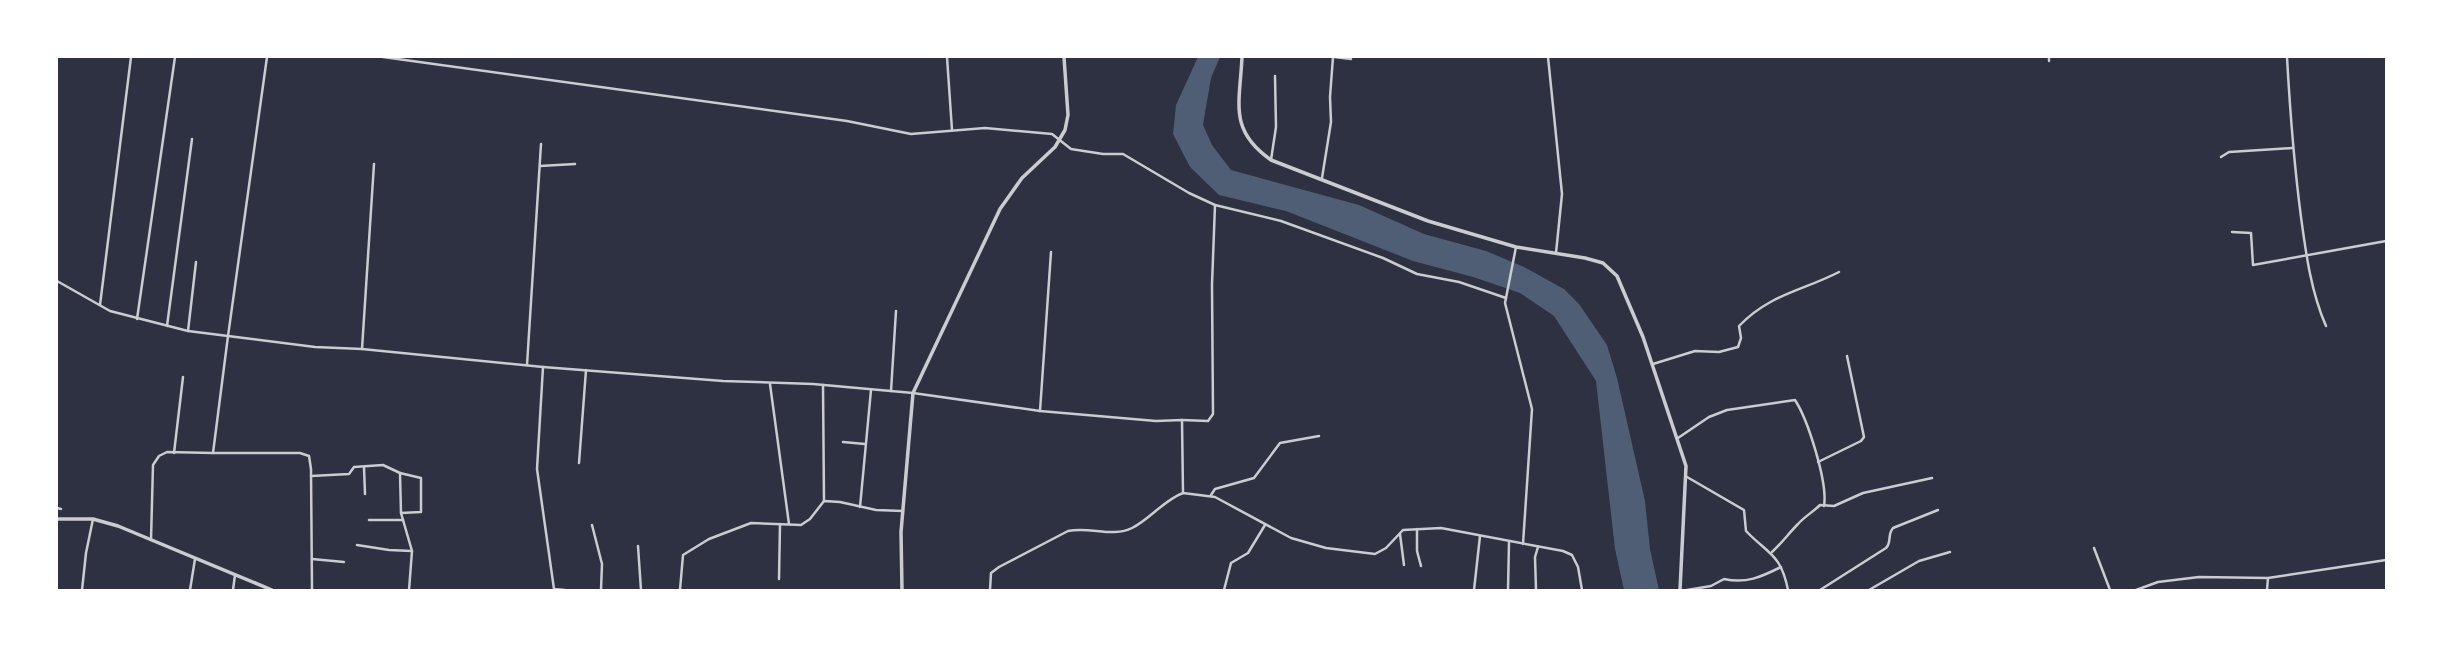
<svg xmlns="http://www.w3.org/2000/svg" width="2443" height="647" font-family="'Space Grotesk',sans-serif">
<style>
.water{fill:#4f5d75}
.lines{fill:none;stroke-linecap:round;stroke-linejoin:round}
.minor{stroke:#caccd0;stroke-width:2.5}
.tertiary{stroke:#caccd0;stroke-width:3.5}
</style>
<rect width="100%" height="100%" fill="#2d3142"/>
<polygon class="water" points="1198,57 1220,57 1211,78 1203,125 1212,145 1231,170 1359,205 1424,234 1486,251 1524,267 1564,289 1579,304 1607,345 1617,378 1645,501 1650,549 1659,590 1624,590 1615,549 1596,381 1554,316 1520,293 1473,277 1413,261 1286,211 1219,195 1190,167 1173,134 1176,105"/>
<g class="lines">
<g class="minor">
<polyline points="383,57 847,121 911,134 985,128 1052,134 1071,149 1103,154 1123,154 1189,193 1215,205 1281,221 1383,258 1417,274 1459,282 1506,298"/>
<polyline points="947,57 952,130"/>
<polyline points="1334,57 1351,59"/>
<polyline points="1548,57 1562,194 1556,253"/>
<polyline points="2049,57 2049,61"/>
<path d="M2287 57C2290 111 2294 164 2301 217 2306 254 2311 292 2326 326"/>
<polyline points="2221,157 2229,152 2292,148"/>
<polyline points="1271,160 1276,127 1275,76"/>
<polyline points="540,166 575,164"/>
<polyline points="1322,178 1331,122 1330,97 1333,57"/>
<polyline points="2232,232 2251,233 2253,265 2386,241"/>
<polyline points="1516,247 1505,303 1532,409 1523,544"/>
<polyline points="57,281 110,311 188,331 228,336 267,57"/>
<polyline points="100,305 131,57"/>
<polyline points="137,319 175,57"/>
<polyline points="167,326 192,139"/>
<polyline points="188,331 196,262"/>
<polyline points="362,349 374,164"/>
<path d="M1653 364 1695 351 1719 352 1738 347 1741 338 1739 326C1770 294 1802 291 1839 272"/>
<polyline points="527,365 541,144"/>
<polyline points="543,367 537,469 554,589"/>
<polyline points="770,384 789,524"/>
<polyline points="823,385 824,501"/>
<polyline points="891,391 896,311"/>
<polyline points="1040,411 1156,421 1182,420 1183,493"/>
<polyline points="1182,420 1208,421 1213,414 1212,285 1215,205"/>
<path d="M1678 438 1709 417 1727 410 1795 400C1808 420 1828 483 1824 506"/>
<polyline points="843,442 865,444"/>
<polyline points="174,453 183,377"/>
<polyline points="213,453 300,453 309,456 311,469 312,590"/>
<polyline points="1818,462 1861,441 1864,437 1847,356"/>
<polyline points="579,463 586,370"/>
<polyline points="364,467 365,494"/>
<polyline points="400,473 421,478 421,512 401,513"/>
<polyline points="311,476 349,474 354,467 383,465 400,473 401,513 412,551 409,590"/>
<path d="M1687 477 1744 510 1746 531C1768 554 1781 554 1788 590"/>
<polyline points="1211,495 1215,489 1254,478 1280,443 1319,436"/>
<polyline points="860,507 871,390"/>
<polyline points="57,508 61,509"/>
<polyline points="369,520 403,520"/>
<polyline points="592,525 602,564 601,590"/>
<polyline points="1417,529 1417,551 1421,566"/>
<polyline points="1400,534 1404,565"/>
<polyline points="151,540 153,465 159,456 167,452 213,453 228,336 315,347 362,349 543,367 723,381 813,384 913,393 1040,411 1051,252"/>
<polyline points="357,545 389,550 412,551"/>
<polyline points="638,546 641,590"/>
<polyline points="2094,548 2110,590"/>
<path d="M1772 552C1782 543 1788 534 1798 524 1804 517 1813 512 1820 505L1834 506 1863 493 1932 478"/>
<polyline points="312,559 344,562"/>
<polyline points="779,579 780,524"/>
<polyline points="554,589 565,590"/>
<polyline points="82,590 86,553 93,519"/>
<polyline points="190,590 195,559"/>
<polyline points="233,590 235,575"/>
<polyline points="680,590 683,555 709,539 751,523 801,525 810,519 824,501 840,502 876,510 903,511"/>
<path d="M990 590 991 573 999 567 1068 531C1089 526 1113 538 1132 528 1150 519 1164 500 1183 493L1215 497 1291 538 1326 548 1375 554 1386 548 1403 530 1441 528 1563 551 1572 555 1578 567 1582 590"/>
<polyline points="1224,590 1231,563 1248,553 1265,525"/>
<polyline points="1474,590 1480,536"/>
<polyline points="1508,590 1509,542"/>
<polyline points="1536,590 1535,557 1538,547"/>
<path d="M1687 590 1711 586 1724 579C1746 584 1761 577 1781 567"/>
<path d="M1820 590 1886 548C1892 542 1887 535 1893 528L1938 510"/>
<polyline points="1869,590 1919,561 1950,552"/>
<polyline points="2136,590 2158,582 2199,577 2268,578 2386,560"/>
<polyline points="2267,590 2268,578"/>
</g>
<g class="tertiary">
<path d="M1242 57C1240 103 1228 130 1271 160L1428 221 1516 247 1585 258 1603 263 1617 276 1643 337 1686 466 1680 590"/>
<polyline points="57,519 93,519 118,526 272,590"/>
<polyline points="902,590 901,532 913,393 1000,209 1022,178 1055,147 1065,130 1068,115 1064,57"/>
</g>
</g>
<rect width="2443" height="647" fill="none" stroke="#ffffff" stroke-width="116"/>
</svg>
